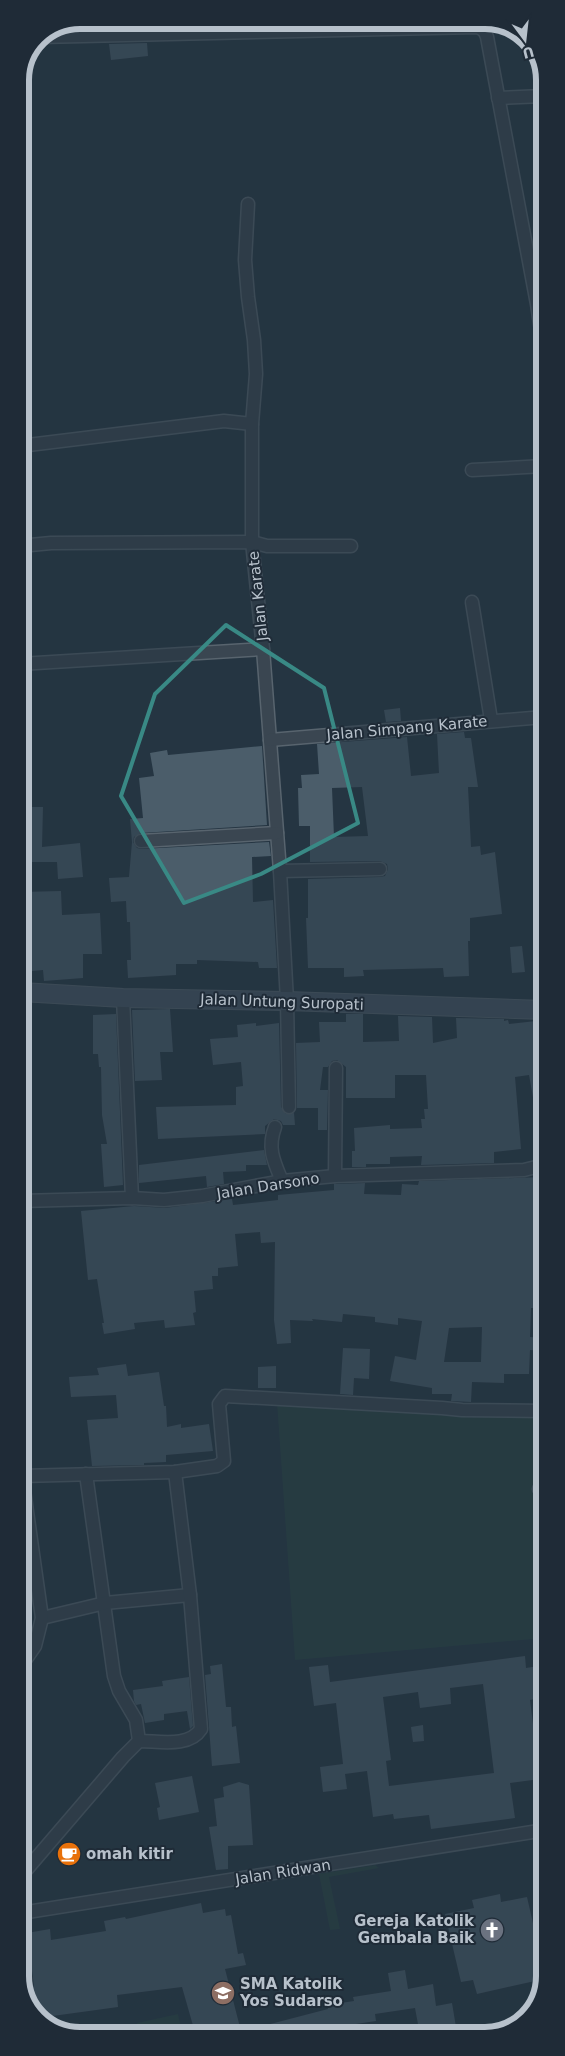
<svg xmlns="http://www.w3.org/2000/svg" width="565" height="2056" font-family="'DejaVu Sans',sans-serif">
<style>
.green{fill:#284342}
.building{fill:#4b5d6a;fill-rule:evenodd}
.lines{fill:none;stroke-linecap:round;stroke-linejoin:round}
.street-casing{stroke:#58646e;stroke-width:15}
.secondary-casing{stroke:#58646e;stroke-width:20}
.street{stroke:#3a4651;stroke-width:12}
.secondary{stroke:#485664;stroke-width:18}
.marked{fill:none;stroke:#398985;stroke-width:4;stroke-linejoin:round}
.labels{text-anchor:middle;stroke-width:4;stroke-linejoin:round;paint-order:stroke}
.street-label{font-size:15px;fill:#b7c1cb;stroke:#1f2b37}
.poi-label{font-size:15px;font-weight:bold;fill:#b7c1cb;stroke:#1f2b37;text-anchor:start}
.rim{fill:none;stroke:#b7c1cb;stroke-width:6}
</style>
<rect width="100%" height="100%" fill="#253542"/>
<g class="green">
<polygon points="277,1403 535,1414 545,1551 545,1638 295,1660"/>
<polygon points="375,1865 379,1868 329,1877 340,1929 330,1930 319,1874"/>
<polygon points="178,2014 183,2036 140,2036 137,2023"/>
</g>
<g class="building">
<polygon points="147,43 148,56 111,60 109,44"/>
<polygon points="400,708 401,721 386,722 384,710"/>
<path d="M464 732 465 738H471L478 787H468L471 847 480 846 481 855 495 852 502 914 470 918V941H468L469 976 444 977 443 968 363 970 364 976 344 977V968H308L306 918H308V879L380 877 385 876 388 869 387 864 380 861 310 862V826H299L298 788H302L301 775 319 774 317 744 407 737 411 776 439 773 437 734ZM362 787 368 836 334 837 332 788Z"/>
<polygon points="262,746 267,825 141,833 134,837 133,842 137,848 141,849 269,842 271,856 252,857 253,902 273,900 277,968 259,968 258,962 197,960 197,964 176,964 176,975 128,978 127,960 131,960 130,922 127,922 126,901 111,902 109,878 129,877 132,842 130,819 143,818 139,778 154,776 150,753 167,750 168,755"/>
<polygon points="20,807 43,807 42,847 80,843 83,877 58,879 57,862 20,862"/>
<polygon points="61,891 62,915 100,913 102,954 83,954 83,978 44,981 43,970 21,972 21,892"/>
<polygon points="522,946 525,972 512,973 510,947"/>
<polygon points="170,1009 173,1052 160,1052 162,1080 135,1081 132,1010"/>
<polygon points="116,1014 123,1185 104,1187 101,1144 107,1144 102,1115 101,1067 99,1067 98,1054 93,1054 93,1015"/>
<polygon points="346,1014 363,1014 363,1042 399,1041 398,1016 432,1017 433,1043 457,1038 456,1018 504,1019 504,1021 508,1020 509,1024 536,1021 540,1071 544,1071 544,1094 542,1094 542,1102 534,1103 529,1075 515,1077 521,1149 494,1152 494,1163 421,1165 422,1156 390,1157 390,1164 366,1164 366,1167 352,1167 352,1151 355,1151 354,1128 390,1125 390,1129 422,1128 421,1119 425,1119 424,1109 428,1109 426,1075 395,1075 395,1098 346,1098 346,1067 337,1060 332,1061 328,1067 323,1067 320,1090 328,1090 327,1130 318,1130 318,1108 297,1108 296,1043 320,1042 319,1022 346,1022"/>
<polygon points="256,1023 256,1026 279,1023 281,1107 286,1114 294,1113 295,1125 283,1125 281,1121 274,1119 265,1126 265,1134 158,1139 156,1107 236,1105 236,1087 243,1086 241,1062 213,1065 210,1039 238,1037 237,1025"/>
<polygon points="264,1150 267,1165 246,1165 246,1171 223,1172 224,1184 207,1187 206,1176 139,1183 139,1165"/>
<path d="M544 1177 545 1308H531L530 1337 545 1338V1351L530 1350 529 1374H504V1383L472 1382 471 1402 451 1401 452 1394H432V1388L390 1381 395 1356 416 1360 422 1321 398 1318V1325L375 1322V1317L343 1314 342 1322 312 1319 313 1321 290 1320 291 1343 277 1344 274 1320 275 1242 261 1243 260 1232 235 1234 238 1266 218 1268V1276H212L213 1289 194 1291 196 1312 193 1313 195 1325 165 1328 164 1320 134 1323 135 1329 104 1334 102 1323H104L97 1279 88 1280 81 1211 134 1206 165 1208 232 1199 233 1205 278 1200V1195L334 1190V1184H336L365 1183 364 1194 401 1195 402 1184 418 1185 419 1181ZM482 1327 481 1362H444L449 1328Z"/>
<polygon points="343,1348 370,1349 369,1379 354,1378 353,1395 340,1394"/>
<polygon points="126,1364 128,1376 159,1372 164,1406 166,1406 167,1427 181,1424 181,1428 209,1424 213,1451 166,1455 166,1462 144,1463 144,1465 92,1466 87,1420 118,1418 116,1395 71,1397 69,1377 99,1375 97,1368"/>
<polygon points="276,1366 276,1388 258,1388 258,1367"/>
<path d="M525 1656 526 1668 545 1665V1697L530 1700 540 1779 510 1783 515 1818 431 1829 429 1815 394 1819 393 1814 373 1817 367 1771 345 1774 347 1789 323 1792 320 1767 343 1764 336 1703 314 1706 309 1667 328 1665 330 1682ZM483 1684 494 1773 389 1786 386 1761 391 1760 383 1697 418 1692 420 1708 451 1704 450 1688Z"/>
<polygon points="222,1664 226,1707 231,1707 232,1727 236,1726 240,1763 212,1766 205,1675 211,1674 210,1666"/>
<polygon points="189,1677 193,1726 190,1729 187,1711 164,1714 164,1720 145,1723 141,1704 136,1705 134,1701 133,1690 163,1686 162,1681"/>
<polygon points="423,1725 424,1741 413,1742 411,1727"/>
<polygon points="192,1776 199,1812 159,1820 157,1808 160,1807 155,1783"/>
<polygon points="239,1782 249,1785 253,1845 228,1846 228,1869 216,1870 209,1827 217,1826 214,1799 224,1797 223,1787"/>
<polygon points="500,1894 501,1902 527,1897 538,1945 545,1944 545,1977 544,1979 477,1994 473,1980 461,1982 445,1914 474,1908 472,1900"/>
<polygon points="201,1903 203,1913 225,1909 226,1916 231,1915 238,1954 243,1953 246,1965 225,1969 242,2035 196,2036 182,1987 117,1995 118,2007 38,2018 21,1988 21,1975 34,1986 27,1933 50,1929 51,1940 106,1931 104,1921 125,1917 126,1919"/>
<polygon points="405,1970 408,1989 433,1984 436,2006 452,2003 456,2027 420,2035 415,2008 375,2014 376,2021 316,2030 317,2035 243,2035 243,2031 328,2009 327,2005 354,2001 353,1997 391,1991 388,1973"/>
</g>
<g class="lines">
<g class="street-casing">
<g id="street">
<path d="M39 37 477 27C483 29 485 31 487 37L537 304 544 350"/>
<polyline points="498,98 544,96"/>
<polyline points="248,204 245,260 248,297 254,340 256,374 252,424 252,542 263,649 280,871 287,1001 289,1107"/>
<polyline points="20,446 224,421 252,424"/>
<polyline points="472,470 544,466"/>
<polyline points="20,546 51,543 252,542 267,546 351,546"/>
<polyline points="472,602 491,720"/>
<polyline points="20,664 263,649"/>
<polyline points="270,740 544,717"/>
<polyline points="141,841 277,833"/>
<polyline points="280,871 380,869"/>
<polyline points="123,998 132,1198"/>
<path d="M275 1127C267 1148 274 1162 282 1181"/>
<polyline points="335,1176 336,1068"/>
<polyline points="21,1201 132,1198 164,1200 202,1196 282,1181 335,1176 524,1170 544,1165"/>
<polyline points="86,1474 114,1676 119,1691 136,1720 139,1741"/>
<polyline points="21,1476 175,1472 217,1466 224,1461 219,1404 225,1396 442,1408 462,1410 545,1411"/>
<polyline points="539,1489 545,1489"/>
<polyline points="543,1544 545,1544"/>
<polyline points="42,1618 105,1603 190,1595"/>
<polyline points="21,1666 35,1646 42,1618 22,1476"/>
<path d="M21 1876 123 1757 139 1741C159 1741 189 1748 201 1729L190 1595 175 1472"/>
<polyline points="21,1913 545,1830"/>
</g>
</g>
<g class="secondary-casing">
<polyline id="secondary" points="21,992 123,998 287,1001 544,1010"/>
</g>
<use href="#street" class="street"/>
<use href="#secondary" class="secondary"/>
</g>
<path d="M0 0H565V2056H0ZM226 625 324 688 358 823 261 874 184 903 121 796 155 694Z" fill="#253542" fill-opacity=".55" fill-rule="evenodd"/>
<path class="marked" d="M226 625 324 688 358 823 261 874 184 903 121 796 155 694Z"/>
<defs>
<g id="cafe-disc" transform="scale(1.25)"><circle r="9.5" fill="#e8710a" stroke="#1f2b37"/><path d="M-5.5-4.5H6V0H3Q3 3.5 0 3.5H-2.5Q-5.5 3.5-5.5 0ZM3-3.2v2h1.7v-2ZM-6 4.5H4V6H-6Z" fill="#fff"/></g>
<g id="church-disc" transform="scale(1.25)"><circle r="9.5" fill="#6b7280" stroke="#1f2b37"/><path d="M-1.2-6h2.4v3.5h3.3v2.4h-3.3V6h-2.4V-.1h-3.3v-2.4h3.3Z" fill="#fff"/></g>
<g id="school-disc" transform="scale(1.25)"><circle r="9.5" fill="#8d6e63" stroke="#1f2b37"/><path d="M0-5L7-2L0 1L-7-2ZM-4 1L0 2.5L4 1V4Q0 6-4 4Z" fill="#fff"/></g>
</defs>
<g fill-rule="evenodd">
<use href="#cafe-disc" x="69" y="1854"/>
<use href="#church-disc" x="492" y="1930"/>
<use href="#school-disc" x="223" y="1993"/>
</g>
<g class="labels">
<g class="street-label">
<text transform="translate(258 596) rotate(-96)" y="5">Jalan Karate</text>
<text transform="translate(407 728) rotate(-5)" y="5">Jalan Simpang Karate</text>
<text transform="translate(282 1002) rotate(2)" y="5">Jalan Untung Suropati</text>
<text transform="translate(268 1186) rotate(-9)" y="5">Jalan Darsono</text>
<text transform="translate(283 1872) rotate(-9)" y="5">Jalan Ridwan</text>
</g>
<g class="poi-label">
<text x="86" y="1859">omah kitir</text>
<text x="474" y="1926" text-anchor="end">Gereja Katolik<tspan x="474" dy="17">Gembala Baik</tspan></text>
<text x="240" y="1989">SMA Katolik<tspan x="240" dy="17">Yos Sudarso</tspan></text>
</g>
</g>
<path d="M0 0H565V2056H0ZM80 29H485A51 51 0 0 1 536 80V1976A51 51 0 0 1 485 2027H80A51 51 0 0 1 29 1976V80A51 51 0 0 1 80 29Z" fill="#1f2b37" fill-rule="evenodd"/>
<path class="rim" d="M80 29H485A51 51 0 0 1 536 80V1976A51 51 0 0 1 485 2027H80A51 51 0 0 1 29 1976V80A51 51 0 0 1 80 29Z"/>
<g transform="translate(525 40) rotate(165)" stroke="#1f2b37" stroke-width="4" paint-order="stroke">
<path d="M0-4L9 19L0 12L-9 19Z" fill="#b7c1cb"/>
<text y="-8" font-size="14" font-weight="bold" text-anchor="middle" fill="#b7c1cb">U</text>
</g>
</svg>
